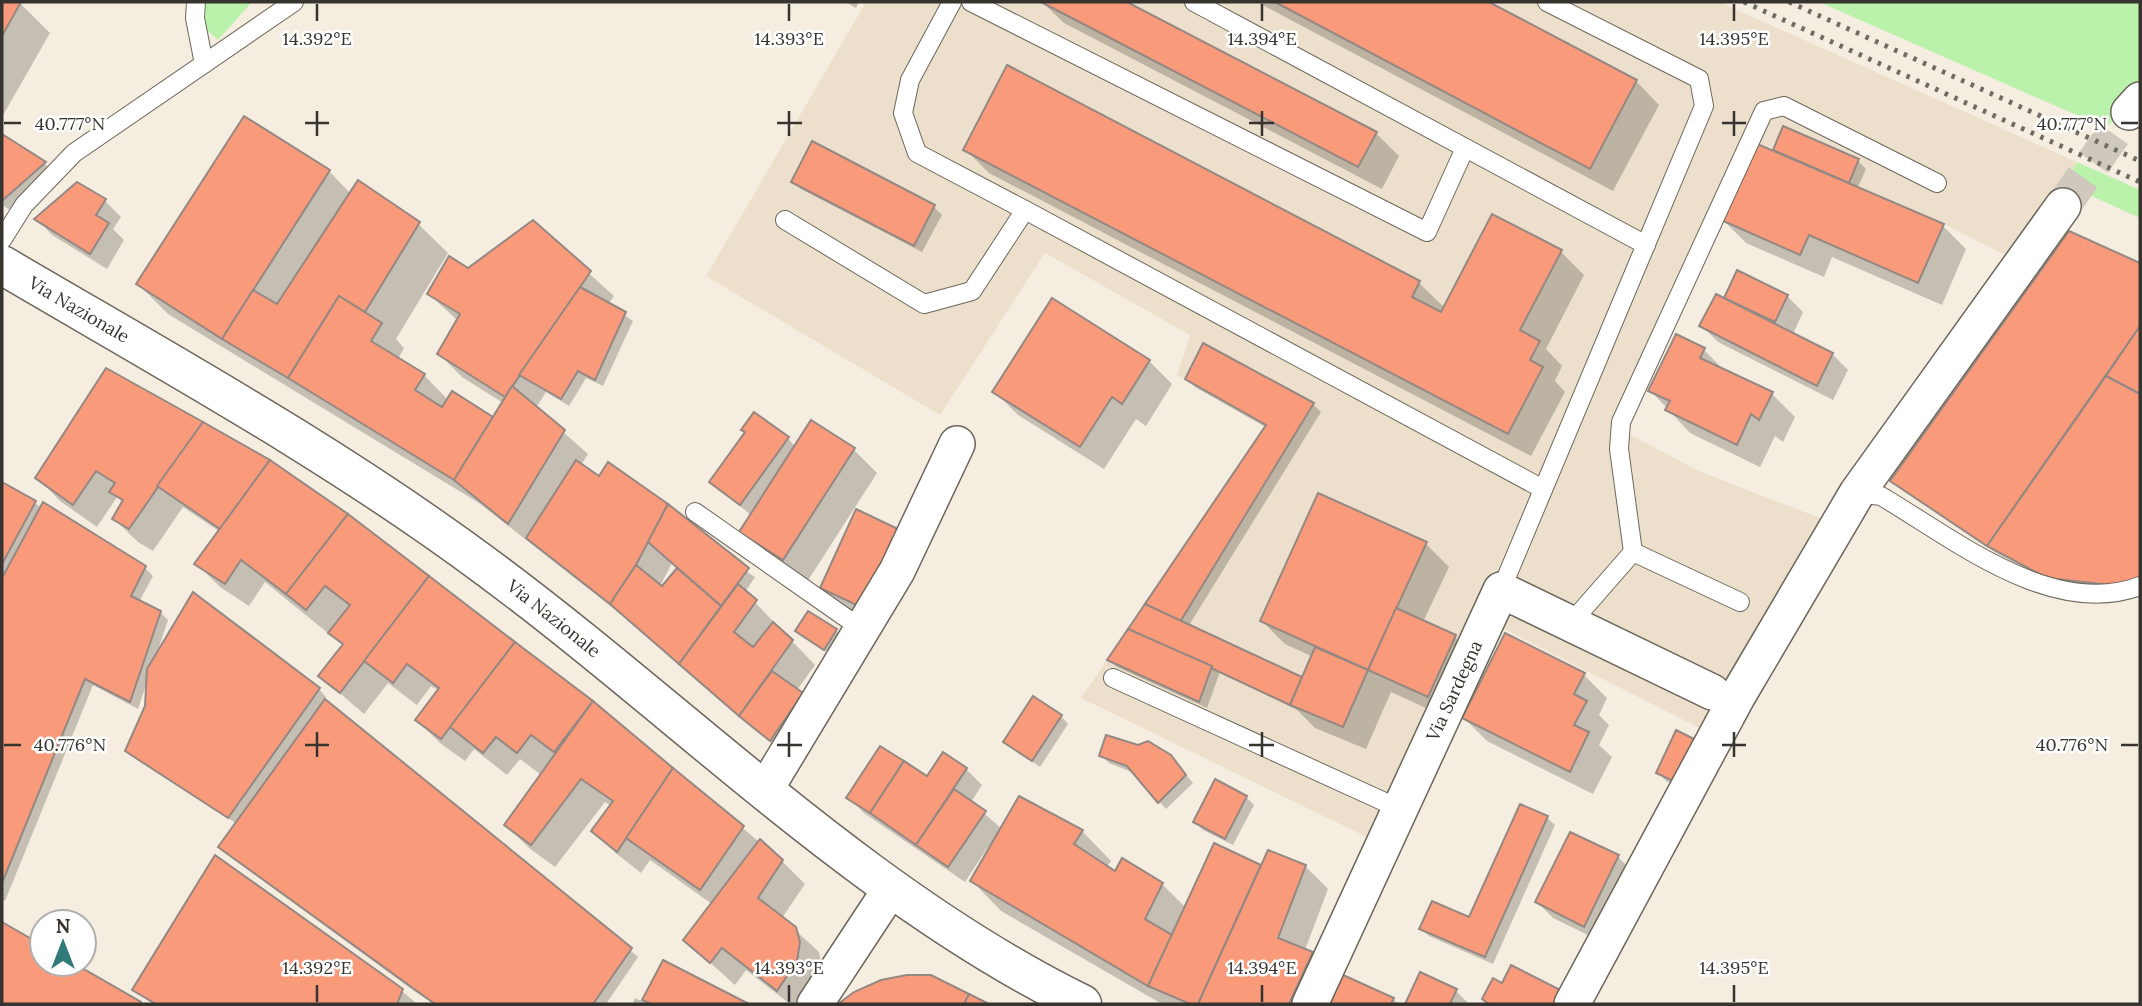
<svg xmlns="http://www.w3.org/2000/svg" width="2142" height="1006" font-family="Lora,serif">
<style>
.built{fill:#ece0cc}
.green{fill:#baf2ac}
.shadow{fill:#0003;fill-rule:evenodd}
.building{fill:#f99b7b;stroke:#958782;stroke-width:2}
.lines{fill:none;stroke-linecap:round;stroke-linejoin:round}
.minor-tunnel{stroke:#cfc9bd;stroke-width:35;stroke-dasharray:35 18;stroke-linecap:butt}
.service-casing{stroke:#6c665a;stroke-width:20}
.minor-casing{stroke:#6c665a;stroke-width:38}
.primary-casing{stroke:#6c665a;stroke-width:41}
.service{stroke:#fff;stroke-width:18}
.minor{stroke:#fff;stroke-width:35}
.primary{stroke:#fff;stroke-width:38}
.rail{stroke:#706b64;stroke-width:5;stroke-dasharray:3.5 7;stroke-linecap:butt}
.ticks{fill:none;stroke:#37342f;stroke-width:2.5}
.labels{text-anchor:middle;stroke-width:5;stroke-linejoin:round;paint-order:stroke}
.street-label{font-size:18px;fill:#37342f;stroke:#fff}
.ticks-label{font-size:18px;text-anchor:middle;fill:#37342f;stroke:#fff;stroke-width:5;stroke-linejoin:round;paint-order:stroke}
</style>
<rect width="100%" height="100%" fill="#f5eee0"/>
<polygon class="built" points="866,2 1719,2 2077,162 2021,263 1944,224 1755,143 1623,431 1701,472 1846,528 1725,741 1500,627 1383,845 1081,698 1266,426 1177,375 1190,335 1045,253 940,415 706,276"/>
<g class="green">
<polygon points="206,2 252,2 218,40 205,28"/>
<polygon points="1819,2 2140,2 2140,88 2106,128"/>
<polygon points="2077,162 2140,190 2140,218 2065,184"/>
</g>
<g class="shadow">
<polygon points="2,2 20,3 50,33 2,117"/>
<polygon points="846,2 859,2 856,8"/>
<polygon points="1042,2 1123,2 1376,133 1399,156 1382,189 1064,23"/>
<polygon points="1257,2 1486,2 1636,81 1659,105 1613,191"/>
<polygon points="1008,67 1419,283 1445,308 1561,252 1584,275 1546,349 1562,366 1555,381 1565,392 1531,456 989,173 965,149"/>
<polygon points="1784,128 1858,161 1866,169 1857,189 1943,226 1966,249 1942,305 1832,257 1824,277 1746,243 1723,220 1781,156 1775,149"/>
<polygon points="2,136 44,163 60,179 19,215 2,205"/>
<polygon points="813,144 934,207 942,215 922,252 801,189 793,182"/>
<path d="M329 171 351 194 418 224 448 253 396 339 404 348 398 359 424 375 448 400 494 419 503 403 462 377 439 354 458 321 429 294 468 270 533 223 614 296 608 304 633 321 603 386 586 378 569 406 546 392 536 408 588 454 581 465 755 577 745 592 815 665 797 690 818 710 786 755 635 625 479 503 168 314 138 284ZM672 563 679 568 659 593 657 592Z"/>
<polygon points="105,201 121,217 113,229 124,240 107,269 52,235 37,219"/>
<polygon points="2070,233 2140,265 2140,588 2057,585 1996,553 1892,480"/>
<polygon points="1738,272 1787,296 1803,312 1793,334 1832,354 1848,370 1833,400 1718,342 1702,326 1725,300"/>
<polygon points="1704,350 1726,372 1772,394 1795,417 1783,442 1775,436 1760,467 1690,433 1650,390"/>
<polygon points="1149,361 1172,384 1146,426 1136,419 1104,469 1018,415 995,392"/>
<polygon points="107,370 592,702 782,861 805,884 782,918 819,952 822,967 807,1004 790,1004 746,970 735,985 685,940 712,904 650,860 641,873 617,854 593,831 611,806 605,802 555,867 529,848 506,825 540,774 520,759 507,775 474,749 465,761 440,743 417,720 439,691 431,686 417,705 388,683 364,714 320,676 344,646 265,582 249,606 220,587 197,564 220,532 183,507 153,551 138,542 114,519 123,503 117,497 97,527 60,501 37,477"/>
<polygon points="1187,379 1313,404 1321,412 1188,627 1303,679 1313,657 1285,644 1262,621 1426,544 1449,567 1423,622 1455,637 1478,660 1452,720 1391,692 1366,749 1315,728 1297,710 1220,672 1207,708 1117,667 1109,659 1267,428 1195,387"/>
<polygon points="812,423 854,450 877,473 807,582 764,555 741,532 752,516 711,482 788,439 796,447"/>
<polygon points="2,484 145,568 153,576 139,602 160,612 168,620 157,653 319,689 326,697 324,701 630,950 638,957 606,1004 434,1004 414,991 228,855 220,847 237,824 127,751 147,706 147,682 138,709 93,685 5,901 2,899"/>
<polygon points="857,512 877,622 838,604 822,588"/>
<polygon points="797,631 836,631 844,638 833,656"/>
<polygon points="1584,675 1607,698 1599,715 1609,725 1599,745 1612,757 1593,794 1487,741 1464,718"/>
<polygon points="1061,716 1068,724 1040,767 1005,742"/>
<polygon points="1707,751 1688,791 1666,781 1658,773"/>
<polygon points="1101,755 1170,756 1193,783 1166,809 1134,773 1109,763"/>
<polygon points="966,769 982,785 971,802 1002,829 1082,831 1111,861 1106,868 1116,874 1162,884 1186,908 1215,846 1262,868 1305,866 1328,889 1305,950 1312,953 1335,976 1323,1004 1162,1004 1001,911 972,881 991,849 988,847 965,882 864,813 848,797"/>
<polygon points="1246,797 1254,805 1233,845 1203,830 1195,822"/>
<polygon points="1547,818 1555,825 1493,964 1429,936 1421,928 1470,920"/>
<polygon points="1618,857 1634,873 1600,941 1553,918 1537,902"/>
<polygon points="2,924 42,947 42,964 72,964 141,1004 2,1004"/>
<polygon points="664,962 745,1004 633,1004 635,998 643,1002"/>
<polygon points="1421,974 1456,991 1469,1004 1407,1004"/>
<polygon points="931,976 984,1004 841,1004 855,993"/>
<polygon points="1344,977 1393,999 1399,1004 1332,1004"/>
<polygon points="134,990 402,991 417,1004 153,1004"/>
</g>
<g class="building">
<polygon points="2,2 21,2 2,36"/>
<polygon points="1041,2 1127,2 1377,132 1358,167"/>
<polygon points="1275,2 1489,2 1637,80 1590,169"/>
<polygon points="1007,65 1420,281 1412,297 1441,312 1492,214 1562,250 1520,330 1540,341 1530,360 1543,367 1508,434 963,150"/>
<polygon points="244,116 330,170 222,339 136,284"/>
<polygon points="1783,126 1859,159 1849,183 1773,150"/>
<polygon points="2,134 46,162 3,200 2,200"/>
<polygon points="812,141 935,205 914,246 791,182"/>
<polygon points="1755,143 1944,224 1918,283 1809,235 1800,255 1721,220"/>
<polygon points="358,180 420,222 365,312 339,296 288,378 222,339 253,290 277,304"/>
<polygon points="77,182 106,199 96,215 109,223 90,254 34,219"/>
<polygon points="533,220 591,271 505,397 437,354 460,314 427,294 449,256 468,268"/>
<polygon points="2069,231 2140,263 2140,326 1987,546 1890,481"/>
<polygon points="1737,270 1788,295 1775,322 1724,298"/>
<polygon points="580,287 626,312 595,380 578,371 561,399 519,375"/>
<polygon points="1716,294 1833,353 1817,386 1699,326"/>
<polygon points="339,296 382,323 371,341 425,374 415,390 442,407 452,391 493,417 454,480 288,378"/>
<polygon points="1052,298 1150,360 1122,404 1112,397 1080,447 992,392"/>
<polygon points="2140,326 2140,394 2106,376"/>
<polygon points="1676,334 1705,348 1700,358 1773,392 1759,420 1751,414 1737,445 1665,410 1670,401 1648,391"/>
<polygon points="1203,343 1314,403 1180,622 1145,604 1266,425 1185,379"/>
<polygon points="106,368 203,422 129,529 112,519 123,500 109,492 115,483 96,471 73,505 35,478"/>
<polygon points="2106,376 2140,394 2140,578 2120,586 2047,578 1987,546"/>
<polygon points="512,386 565,430 508,524 454,480"/>
<polygon points="754,412 789,437 740,505 709,482 745,432 741,430"/>
<polygon points="811,420 855,448 783,560 739,532"/>
<polygon points="203,422 270,460 220,529 157,486"/>
<polygon points="270,460 348,514 286,594 241,560 225,584 194,564"/>
<polygon points="576,460 599,476 608,462 668,504 636,565 610,604 526,538"/>
<polygon points="2,482 36,501 2,564"/>
<polygon points="1318,493 1427,542 1368,670 1260,621"/>
<polygon points="43,502 146,566 131,596 161,611 130,702 85,679 2,883 2,578"/>
<polygon points="668,504 749,568 721,606 648,542"/>
<polygon points="856,509 898,529 861,607 820,588"/>
<polygon points="348,514 429,576 340,693 318,676 343,644 328,633 350,605 325,586 306,610 286,594"/>
<polygon points="636,565 662,586 677,568 721,606 679,664 610,604"/>
<polygon points="429,576 515,642 441,739 415,720 439,688 407,664 393,683 364,661"/>
<polygon points="738,584 757,600 734,632 753,647 773,622 793,640 739,716 679,664"/>
<polygon points="193,592 320,688 228,818 125,751 145,706 147,669"/>
<polygon points="1145,604 1302,677 1290,705 1128,629"/>
<polygon points="1396,608 1456,635 1428,697 1368,670"/>
<polygon points="808,611 837,629 824,650 795,631"/>
<polygon points="1128,629 1212,666 1199,702 1107,660"/>
<polygon points="1505,633 1585,673 1574,694 1587,701 1574,725 1589,732 1570,772 1462,718"/>
<polygon points="515,642 593,701 554,752 531,735 517,753 496,737 483,753 450,727"/>
<polygon points="1315,647 1368,670 1343,727 1290,705"/>
<polygon points="772,671 803,693 770,741 739,716"/>
<polygon points="1033,696 1062,715 1032,761 1003,742"/>
<polygon points="325,699 632,948 593,1004 435,1004 218,847"/>
<polygon points="593,701 673,768 617,852 591,831 613,801 581,779 531,845 504,825"/>
<polygon points="1676,730 1700,742 1680,784 1656,773"/>
<polygon points="1106,735 1138,745 1148,741 1171,755 1186,775 1158,803 1127,766 1099,756"/>
<polygon points="880,746 904,761 870,813 846,798"/>
<polygon points="943,752 967,768 916,845 870,813 904,761 927,776"/>
<polygon points="673,768 744,826 700,890 626,838"/>
<polygon points="1215,779 1247,796 1225,839 1193,822"/>
<polygon points="954,789 986,811 948,867 916,845"/>
<polygon points="1019,796 1083,830 1074,844 1115,871 1122,858 1163,883 1145,919 1172,935 1148,986 970,881"/>
<polygon points="1520,804 1548,816 1485,957 1419,929 1432,901 1469,917"/>
<polygon points="1570,832 1619,855 1584,927 1535,902"/>
<polygon points="760,839 783,860 758,898 796,927 800,942 797,961 777,991 722,948 710,963 683,940"/>
<polygon points="1214,843 1261,865 1198,1004 1190,1004 1148,986"/>
<polygon points="1268,850 1306,865 1278,938 1313,952 1289,1004 1198,1004"/>
<polygon points="215,855 403,989 397,1004 156,1004 132,990"/>
<polygon points="2,922 42,945 42,964 75,964 141,1002 140,1004 2,1004"/>
<polygon points="663,960 749,1004 651,1004 642,1000"/>
<polygon points="1511,965 1570,995 1565,1004 1489,1004 1482,999 1493,978 1502,983"/>
<polygon points="1420,972 1457,989 1450,1004 1405,1004"/>
<polygon points="907,975 931,975 969,994 964,1004 838,1004 854,992 881,980"/>
<polygon points="1343,975 1394,998 1391,1004 1330,1004"/>
<polygon points="969,994 989,1004 964,1004"/>
</g>
<g class="lines">
<polyline class="minor-tunnel" points="2063,206 2129,112"/>
<g class="service-casing">
<g id="service">
<polyline points="196,2 195,18 204,64"/>
<polyline points="971,2 1427,232 1465,148"/>
<polyline points="1194,2 1646,245"/>
<polyline points="1025,210 1543,489"/>
<polyline points="785,220 924,304 972,291 1025,210 917,153 903,113 910,80 952,2"/>
<polyline points="2,240 24,205 74,153 294,2"/>
<path d="M1857 493 1881 496C1954 539 2052 619 2140 586"/>
<polyline points="695,512 862,629"/>
<polyline points="1633,552 1619,449 1621,422 1764,111 1784,106 1937,183"/>
<polyline points="1501,590 1704,106 1699,79 1547,2"/>
<polyline points="1570,624 1633,552 1740,602"/>
<polyline points="1113,678 1400,809"/>
</g>
</g>
<g class="minor-casing">
<g id="minor">
<polyline points="2129,112 2140,100"/>
<polyline points="765,790 897,571 957,444"/>
<polyline points="815,1004 892,887"/>
<path id="s1" d="M1310 1004 1501 590 1712 692"/>
<polyline points="1572,1004 1737,697 1857,493 2063,206"/>
</g>
</g>
<g class="primary-casing">
<g id="primary">
<path id="s2" d="M2 265C167 362 335 454 488 568 684 713 862 896 1082 1004"/>
</g>
</g>
<use href="#service" class="service"/>
<use href="#minor" class="minor"/>
<use href="#primary" class="primary"/>
<g class="rail">
<polyline points="1744,2 2140,182"/>
<polyline points="1789,2 2140,161"/>
</g>
</g>
<path class="ticks" d="M317 4V21M789 4V21M1262 4V21M1734 4V21M317 111V136M789 111V136M1262 111V136M1734 111V136M4 123H21M305 123H329M777 123H802M1249 123H1274M1722 123H1746M2121 123H2138M317 732V757M789 732V757M1262 732V757M1734 732V757M4 745H21M305 745H329M777 745H802M1249 745H1274M1722 745H1746M2121 745H2138M317 985V1002M789 985V1002M1262 985V1002M1734 985V1002"/>
<g class="labels">
<g class="street-label">
<text dy="6" stroke="none"><textPath href="#s2" startOffset="89">Via Nazionale</textPath></text>
<text dy="6" stroke="none"><textPath href="#s2" startOffset="656">Via Nazionale</textPath></text>
<text dy="6" stroke="none"><textPath href="#s1" startOffset="345">Via Sardegna</textPath></text>
</g>
</g>
<g class="ticks-label">
<text x="317" y="45">14.392°E</text>
<text x="789" y="45">14.393°E</text>
<text x="1262" y="45">14.394°E</text>
<text x="1734" y="45">14.395°E</text>
<text x="70" y="130">40.777°N</text>
<text x="2072" y="130">40.777°N</text>
<text x="70" y="751">40.776°N</text>
<text x="2072" y="751">40.776°N</text>
<text x="317" y="974">14.392°E</text>
<text x="789" y="974">14.393°E</text>
<text x="1262" y="974">14.394°E</text>
<text x="1734" y="974">14.395°E</text>
</g>
<rect width="2142" height="1006" fill="none" stroke="#37342f" stroke-width="7"/>
<g transform="translate(63 943)"><circle r="33" fill="#ffffff" stroke="#afaeac" stroke-width="2"/>
<path d="M0-5L12 26L0 18L-12 26Z" fill="#317a79"/>
<text y="-10" font-size="19" font-weight="bold" text-anchor="middle" fill="#37342f">N</text>
</g>
</svg>
